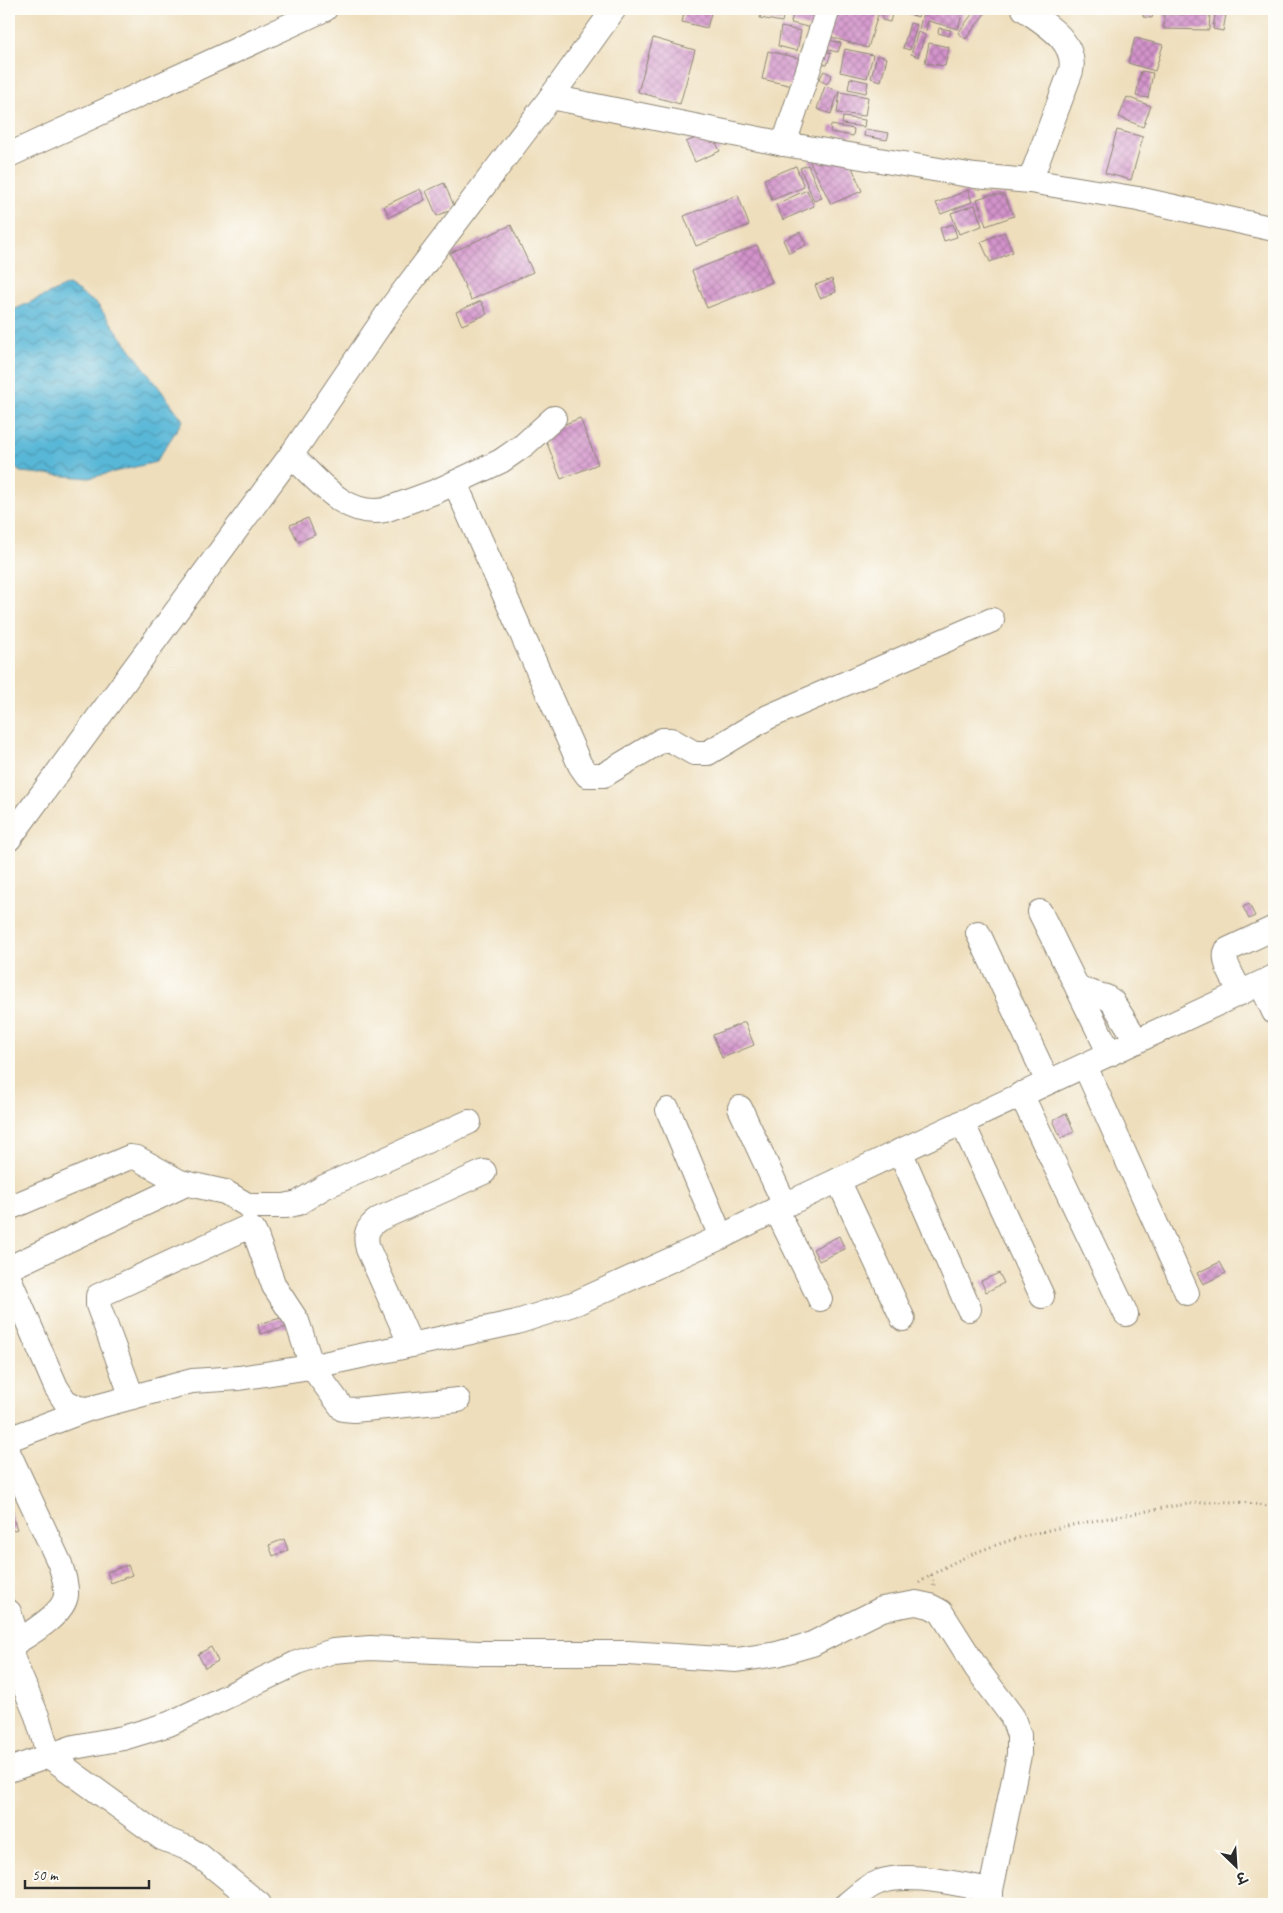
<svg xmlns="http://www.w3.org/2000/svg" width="1283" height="1913" font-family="Caveat,'Playpen Sans Deva',sans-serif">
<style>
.water{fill:url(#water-waves);stroke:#427181}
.building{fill:url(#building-cross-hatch)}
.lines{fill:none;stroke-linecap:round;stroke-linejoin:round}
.minor-casing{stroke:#8c8474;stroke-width:26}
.path{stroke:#8c8474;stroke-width:3;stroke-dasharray:1 4;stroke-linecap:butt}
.minor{stroke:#fff;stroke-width:24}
</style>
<defs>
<pattern id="water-waves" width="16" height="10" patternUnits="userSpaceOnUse" patternTransform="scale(1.25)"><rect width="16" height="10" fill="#59b7d7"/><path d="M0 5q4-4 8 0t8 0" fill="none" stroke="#4a95af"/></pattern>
<pattern id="building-cross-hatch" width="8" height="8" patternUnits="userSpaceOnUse" patternTransform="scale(1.25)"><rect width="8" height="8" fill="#d393cb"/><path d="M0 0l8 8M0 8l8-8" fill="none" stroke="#ab78a5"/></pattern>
</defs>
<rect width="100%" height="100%" fill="#fdfcf7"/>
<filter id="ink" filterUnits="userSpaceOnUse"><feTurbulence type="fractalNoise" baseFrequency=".02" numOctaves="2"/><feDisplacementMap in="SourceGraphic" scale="10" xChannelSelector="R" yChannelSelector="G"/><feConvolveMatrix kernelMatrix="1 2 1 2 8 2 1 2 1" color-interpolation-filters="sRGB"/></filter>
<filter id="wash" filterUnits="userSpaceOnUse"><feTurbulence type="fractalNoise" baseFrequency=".0096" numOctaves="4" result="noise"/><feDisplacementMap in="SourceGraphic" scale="20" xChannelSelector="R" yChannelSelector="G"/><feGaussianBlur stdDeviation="1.12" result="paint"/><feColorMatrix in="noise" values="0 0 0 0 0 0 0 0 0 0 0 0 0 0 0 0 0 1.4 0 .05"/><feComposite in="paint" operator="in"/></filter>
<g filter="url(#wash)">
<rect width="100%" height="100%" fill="#eedebc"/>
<polygon class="water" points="68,285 97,304 183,420 156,462 89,478 20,472 9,462 9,312"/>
<g id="blocks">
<g class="building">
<polygon points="685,9 712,9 707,28 682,22"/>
<polygon points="762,9 784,11 782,22 760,18"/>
<polygon points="794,9 821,9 816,29 791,23"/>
<polygon points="830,9 872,9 879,11 868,48 821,34"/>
<polygon points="894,9 921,9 918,17"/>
<polygon points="924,9 953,9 963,11 958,29 928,21 926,31 919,29"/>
<polygon points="976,9 988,9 966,39 958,33"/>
<polygon points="1144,9 1154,9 1152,18 1143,17"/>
<polygon points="1216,9 1227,9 1223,31 1213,29"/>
<polygon points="883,12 892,14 890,22 882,20"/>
<polygon points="1164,14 1210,15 1209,30 1164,29"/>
<polygon points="910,23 917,25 910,50 903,48"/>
<polygon points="781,27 801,31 797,51 778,46"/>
<polygon points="939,28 951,30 949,36 938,33"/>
<polygon points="918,32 925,35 918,57 911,54"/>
<polygon points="653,38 695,50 680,104 638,92"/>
<polygon points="820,38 841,43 838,52 818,48"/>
<polygon points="1135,38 1163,45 1155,71 1128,63"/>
<polygon points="929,43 949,47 945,66 925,63"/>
<polygon points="819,49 831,53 827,65 815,61"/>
<polygon points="845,49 873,55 867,78 840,72"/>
<polygon points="768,51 803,59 797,87 762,79"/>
<polygon points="877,55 887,58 881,81 871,78"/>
<polygon points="824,71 832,75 827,84 819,80"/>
<polygon points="1141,71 1153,73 1148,98 1136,96"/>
<polygon points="850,78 868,82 866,93 848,89"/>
<polygon points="825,86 839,91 831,114 817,109"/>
<polygon points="840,92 868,97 865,116 837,113"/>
<polygon points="1127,97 1151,106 1143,127 1119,117"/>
<polygon points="843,117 865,120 864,127 842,124"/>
<polygon points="831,125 854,129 853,136 830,132"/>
<polygon points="865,129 889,133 887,140 864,136"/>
<polygon points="1117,130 1143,137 1131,180 1105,173"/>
<polygon points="711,132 720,151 695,162 686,142"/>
<polygon points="826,157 849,160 862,191 831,204 809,160"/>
<polygon points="808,165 822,198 814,201 800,168"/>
<polygon points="796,166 804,187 772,200 764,179"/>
<polygon points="444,183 455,208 437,216 426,191"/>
<polygon points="420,189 425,200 389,217 384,206"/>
<polygon points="807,190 814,206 783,220 776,204"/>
<polygon points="968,190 972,202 941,214 936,203"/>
<polygon points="738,195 749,225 696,246 684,216"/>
<polygon points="989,195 1004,195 1014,216 986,226 977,199"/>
<polygon points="975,205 982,226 959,234 951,213"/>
<polygon points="953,224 957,237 944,241 940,228"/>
<polygon points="511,225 533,272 471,300 450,253"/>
<polygon points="800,232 806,245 789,253 783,240"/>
<polygon points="1004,232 1013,252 990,262 981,242"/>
<polygon points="757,245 772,282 707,308 692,271"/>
<polygon points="832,279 836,292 820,298 815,285"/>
<polygon points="481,301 487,314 462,325 456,312"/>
<polygon points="580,418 598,464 561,479 543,433"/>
<polygon points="308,518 315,535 298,542 290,525"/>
<polygon points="1249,904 1255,916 1249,919 1243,907"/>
<polygon points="745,1022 754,1045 722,1058 713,1035"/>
<polygon points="1066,1113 1074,1132 1061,1138 1053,1120"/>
<polygon points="839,1236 845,1249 819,1261 813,1249"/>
<polygon points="1220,1262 1226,1273 1203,1284 1197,1273"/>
<polygon points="999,1273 1004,1283 986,1292 981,1281"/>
<polygon points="289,1316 291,1326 260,1334 258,1324"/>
<polygon points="9,1508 17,1529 9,1532"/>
<polygon points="284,1539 288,1550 273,1556 269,1545"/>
<polygon points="128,1565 132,1575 111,1583 107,1572"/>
<polygon points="211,1647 218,1661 205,1668 198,1654"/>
</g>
</g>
</g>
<g filter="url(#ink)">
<use href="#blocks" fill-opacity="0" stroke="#8c8474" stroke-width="1"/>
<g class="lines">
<g class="minor-casing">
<g id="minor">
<path d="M1024 9C1045 24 1077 41 1071 71L1030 181"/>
<polyline points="551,97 784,144 975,176 1030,181 1138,199 1274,229"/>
<polyline points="784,144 828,9"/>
<polyline points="9,155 325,9"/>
<path d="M291 455C318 480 345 518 385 510L437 491 501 461 524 445 554 418"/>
<polyline points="455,483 580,765 587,775 604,775 662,740 671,740 694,753 708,753 768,717 992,620"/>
<polyline points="9,839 294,451 394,304 551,97 614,9"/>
<polyline points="1040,912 1110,1054"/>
<polyline points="978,933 1048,1082"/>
<polyline points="1261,984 1274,1012"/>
<polyline points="1078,989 1106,997 1112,1001 1137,1041"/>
<path d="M1241 993C1236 982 1221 961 1227 950L1274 928"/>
<polyline points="1085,1066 1187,1293"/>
<polyline points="1021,1094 1126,1314"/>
<polyline points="740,1108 785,1205"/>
<polyline points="668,1110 721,1237"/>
<polyline points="962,1122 1042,1296"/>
<polyline points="900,1151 969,1309"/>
<polyline points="838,1180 903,1319"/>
<polyline points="9,1208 130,1157 137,1158 180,1182 225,1192 249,1206 285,1206 298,1203 324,1187 469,1122"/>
<polyline points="776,1209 820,1299"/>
<polyline points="9,1268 186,1184"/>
<polyline points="9,1278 56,1387 65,1401 78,1408 88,1409 192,1381 239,1378 310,1367 517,1322 576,1303 721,1237 785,1205 1274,977"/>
<path d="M411 1345 368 1249C364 1235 367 1227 379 1219L484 1172"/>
<polyline points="132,1397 98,1305 98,1296 248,1227 253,1230 256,1236 274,1286 297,1321 312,1367 343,1409 354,1410 458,1400"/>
<polyline points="9,1439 88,1409"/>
<path d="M9 1454 60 1564C63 1574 67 1584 66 1595 64 1615 27 1635 12 1645"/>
<polyline points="9,1612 13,1625 12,1657 37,1716 49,1756 162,1838 187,1848 199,1855 259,1904"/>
<polyline points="9,1770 74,1747 123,1738 169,1724 297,1663 333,1651 370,1648 478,1653 628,1653 736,1660 777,1654 812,1644 882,1609 916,1603 930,1606 941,1612 977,1669 1012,1716 1019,1735 1019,1755 991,1890 991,1904"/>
<path d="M847 1904C857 1896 867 1886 879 1882 909 1871 960 1885 991 1890"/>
</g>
</g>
<g class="path">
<polyline points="931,1575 934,1586"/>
<path d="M919 1583C981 1540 1058 1527 1131 1514 1163 1508 1199 1500 1233 1502 1246 1502 1261 1505 1274 1507"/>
</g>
<use href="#minor" class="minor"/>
</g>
</g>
<rect width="1283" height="1913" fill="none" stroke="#fdfcf7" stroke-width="30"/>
<g transform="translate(1236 1866) rotate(155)" stroke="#fdfcf7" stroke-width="4" paint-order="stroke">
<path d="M0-4L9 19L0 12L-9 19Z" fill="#2b2b2b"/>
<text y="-8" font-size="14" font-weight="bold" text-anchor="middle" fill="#2b2b2b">उ</text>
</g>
<path d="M25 1880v8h124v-8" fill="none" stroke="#2b2b2b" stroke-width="2.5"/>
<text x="32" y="1880" font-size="15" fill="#2b2b2b" stroke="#fdfcf7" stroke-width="4" paint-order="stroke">50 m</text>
</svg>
